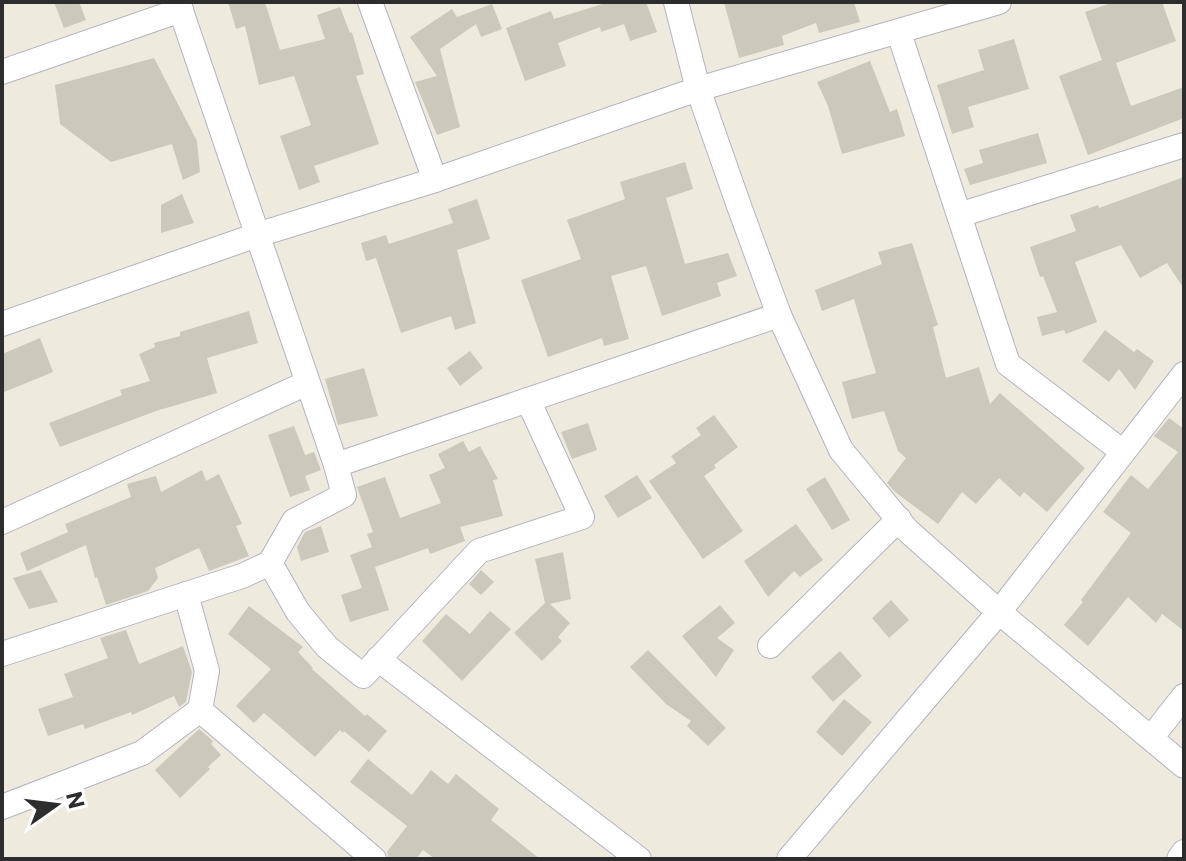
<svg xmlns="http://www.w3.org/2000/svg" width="1186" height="861" font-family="Commissioner,sans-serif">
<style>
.building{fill:#cbc8bc}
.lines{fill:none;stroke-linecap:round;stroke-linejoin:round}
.street-casing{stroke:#b2b3c2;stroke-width:26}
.street{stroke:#fff;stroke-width:24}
</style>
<rect width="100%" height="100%" fill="#efeade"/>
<g class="building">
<polygon points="54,2 79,2 86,20 64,28"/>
<polygon points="228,2 265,2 280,50 325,39 317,15 340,7 350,33 352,32 364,74 356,76 379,144 314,166 320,182 299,190 280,136 311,125 294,76 259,85 245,26 236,29"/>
<polygon points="609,2 646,2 657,32 630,41 624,24 601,32 600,27 558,43 566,66 525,81 506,28 551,11 554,19"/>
<polygon points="724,2 854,2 860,22 819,33 816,23 782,36 784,45 739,58"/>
<polygon points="1114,2 1162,2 1176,41 1116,63 1131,106 1184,87 1184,118 1088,155 1059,76 1102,60 1085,12"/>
<polygon points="492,4 502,29 481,37 476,24 440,49 460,127 437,135 415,82 437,76 410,37 452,9 457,17"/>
<polygon points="1014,39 1029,89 968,107 974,127 952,134 937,85 984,70 978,50"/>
<polygon points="154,58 197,141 200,172 183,180 172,144 111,162 60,124 55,85"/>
<polygon points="870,61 890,112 897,109 905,136 842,154 828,106 817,82"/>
<polygon points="1038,133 1047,163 970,185 964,169 983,163 979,150"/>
<polygon points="685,162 693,189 666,198 685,264 728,253 737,276 717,283 721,296 662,316 646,266 611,276 629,339 604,346 602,338 548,357 521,280 581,259 567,220 625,199 620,182"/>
<polygon points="1184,177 1184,289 1167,263 1140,278 1121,245 1075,262 1097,322 1066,334 1064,330 1042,336 1037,317 1057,312 1043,276 1040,277 1030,247 1076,231 1070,215 1098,205 1099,208"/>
<polygon points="182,194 194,223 161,233 161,205"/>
<polygon points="477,199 490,239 457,250 476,323 455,330 451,316 401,333 376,258 366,261 361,243 386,235 389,244 453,223 448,209"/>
<polygon points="912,243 938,325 933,327 946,378 979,367 990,404 1000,393 1085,468 1047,512 1024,492 1020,497 999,478 976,504 962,492 938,524 895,492 887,483 906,458 898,451 884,411 852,419 842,382 876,373 854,299 822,311 815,290 882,264 878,252"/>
<polygon points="249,311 258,343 207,358 217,393 156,411 60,447 49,423 122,395 120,390 150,381 139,354 155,347 154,343 180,336 180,332"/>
<polygon points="1105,330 1134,352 1137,349 1154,361 1135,390 1119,369 1109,382 1082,361"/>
<polygon points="40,338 53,372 2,393 2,354"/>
<polygon points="470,351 483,368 460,386 447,368"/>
<polygon points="364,368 378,416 338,425 325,379"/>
<polygon points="714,415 738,447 714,465 716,468 704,476 743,531 703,559 649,481 676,463 671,456 701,435 696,428"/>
<polygon points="1169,418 1184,429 1184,631 1162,614 1156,623 1128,597 1088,646 1064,625 1083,602 1081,600 1131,533 1103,512 1131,475 1148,489 1178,452 1154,436"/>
<polygon points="588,423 597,450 572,459 561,432"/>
<polygon points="294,426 305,455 314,452 321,470 305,476 310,490 290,497 268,435"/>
<polygon points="463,441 469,452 480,446 498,479 493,480 503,516 460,527 465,541 430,554 428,548 375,567 389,610 350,622 341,595 362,588 350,555 372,547 367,534 373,532 357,487 385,477 400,518 441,503 429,475 445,468 438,454"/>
<polygon points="202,470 206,481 219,474 242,524 236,526 249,556 209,571 199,548 155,568 158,578 148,591 106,605 97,577 95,578 86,545 27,571 20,553 68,532 65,524 131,497 127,484 156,476 161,492"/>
<polygon points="637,475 652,498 618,518 604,496"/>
<polygon points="825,477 850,520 832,530 806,489"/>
<polygon points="796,524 823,560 800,577 794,571 768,597 744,561"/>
<polygon points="321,526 329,552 301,561 297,547 305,532"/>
<polygon points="563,552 571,599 550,604 570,623 558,637 562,641 542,661 514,633 545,603 535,559"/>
<polygon points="41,570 58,602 29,609 13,578"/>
<polygon points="481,570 494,582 481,595 469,584"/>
<polygon points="891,600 909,620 889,638 872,618"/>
<polygon points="720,605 735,623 717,638 734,650 716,677 682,636"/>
<polygon points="249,606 303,647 298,652 313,668 312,669 365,716 367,714 387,731 369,752 344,731 343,733 340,730 315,757 264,713 254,723 236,706 271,669 228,634"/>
<polygon points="490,611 511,629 462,681 422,641 446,614 470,634"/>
<polygon points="126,630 139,664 183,646 192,672 186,702 179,707 174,696 132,715 131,712 85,729 83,724 48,736 38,709 73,697 64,674 108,658 100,638"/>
<polygon points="648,650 726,728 708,746 687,726 691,721 666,704 630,667"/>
<polygon points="840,651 862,676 833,702 811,677"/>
<polygon points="844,699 872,722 842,756 816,732"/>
<polygon points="199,729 213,741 211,744 221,755 208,767 210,769 180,798 155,770"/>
<polygon points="368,759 412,795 431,770 448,784 456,774 499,809 491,820 540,859 435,859 423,850 416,859 389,859 387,852 407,826 350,782"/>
</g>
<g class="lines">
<g class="street-casing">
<g id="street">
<polyline points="178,2 336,465"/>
<polyline points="370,2 435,180"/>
<polyline points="676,2 698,89 739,206 779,315 841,450 907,530 999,612 1184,766"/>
<polyline points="899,33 1008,364 1123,452"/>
<polyline points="2,72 181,10"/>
<polyline points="959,215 1184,145"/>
<polyline points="2,324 257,235 435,180 698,89 999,2"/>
<polyline points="2,522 307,383"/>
<polyline points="270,563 298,612 327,647 363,676 479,551 582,517 528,400"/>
<polyline points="770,646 899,519"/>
<polyline points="2,654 242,576 270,563 294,521 344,495 336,465 779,315"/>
<polyline points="378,659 639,859"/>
<polyline points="200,710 374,859"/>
<polyline points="1151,738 1184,696"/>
<polyline points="2,807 142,753 200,710 207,671 186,594"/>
<polyline points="789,859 999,612 1184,374"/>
<polyline points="1179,859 1184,852"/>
</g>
</g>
<use href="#street" class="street"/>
</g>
<rect width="1186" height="861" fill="none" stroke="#2d2d2d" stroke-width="8"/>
<g transform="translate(56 805) rotate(76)" stroke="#ffffff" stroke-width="6" paint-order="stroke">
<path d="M0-6L14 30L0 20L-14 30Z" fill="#2d2d2d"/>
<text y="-12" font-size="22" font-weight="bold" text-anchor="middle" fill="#2d2d2d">N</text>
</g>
</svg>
